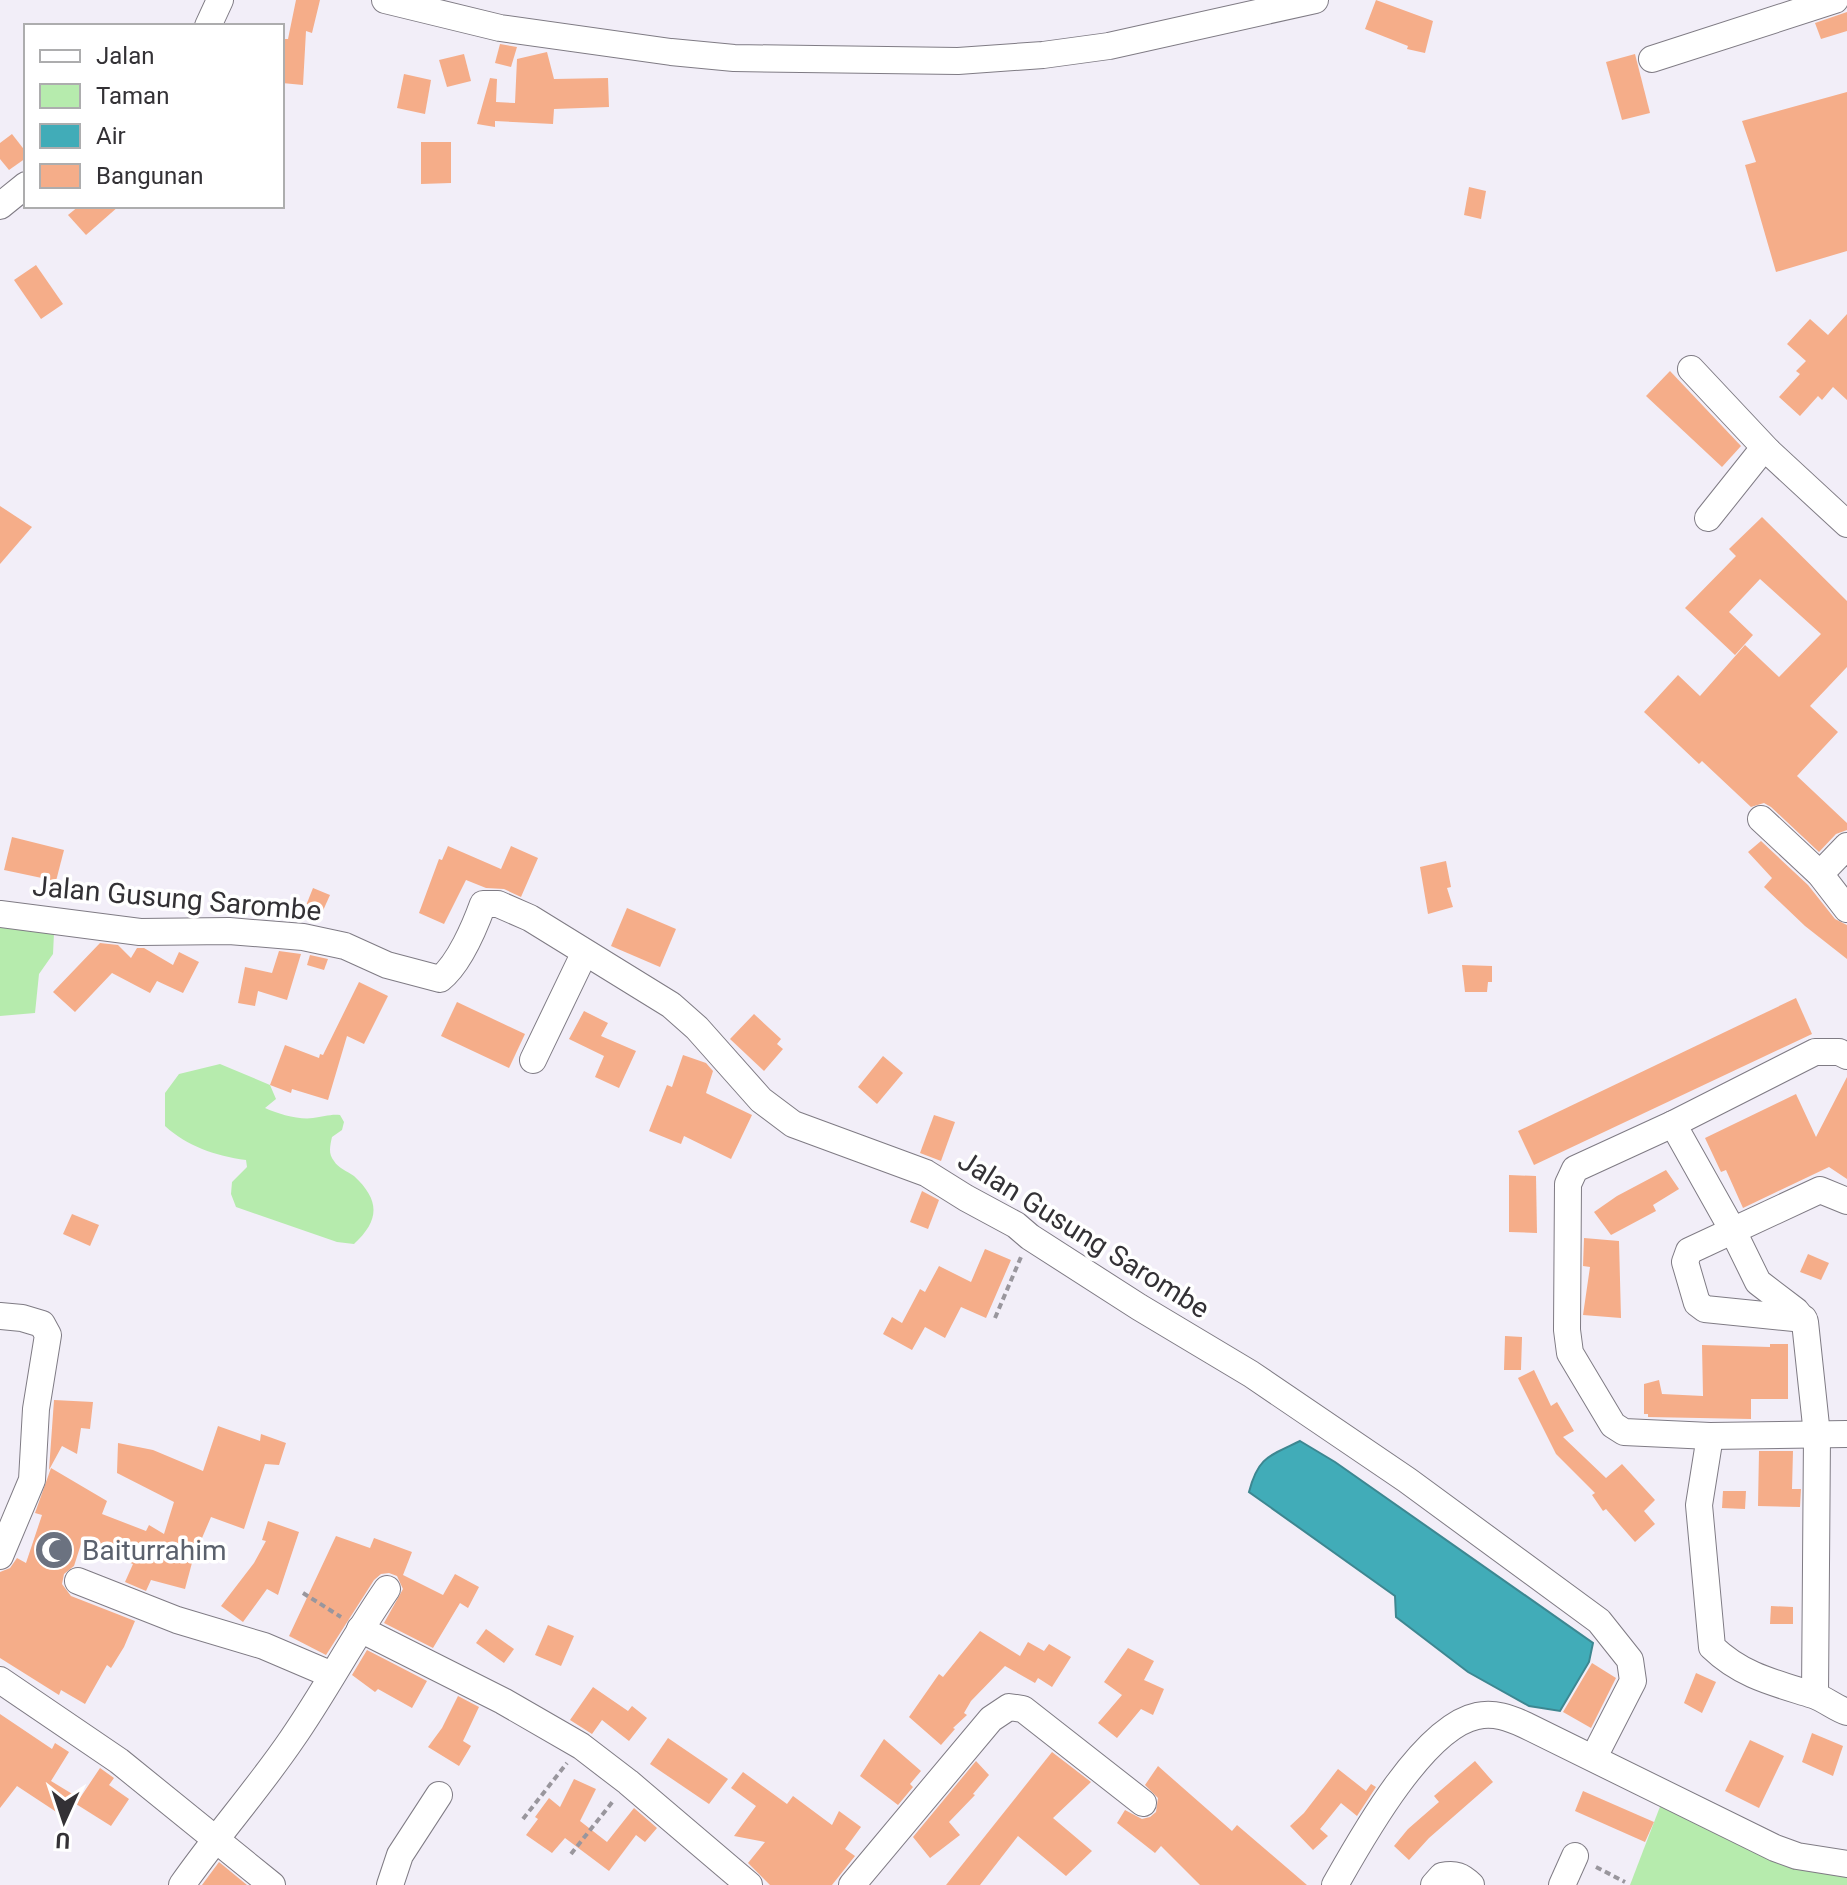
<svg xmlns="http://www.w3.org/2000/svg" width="1847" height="1885" font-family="Roboto,sans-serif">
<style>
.green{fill:#b6ebad}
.water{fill:#41acb8;stroke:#3d8791;stroke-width:2}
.building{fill:#f5ad89}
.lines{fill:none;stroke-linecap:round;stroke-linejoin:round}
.minor-casing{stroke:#7f7b84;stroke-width:28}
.path{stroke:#99969d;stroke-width:4;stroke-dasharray:6 4;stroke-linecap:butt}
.minor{stroke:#fff;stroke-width:26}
.labels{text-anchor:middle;stroke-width:7;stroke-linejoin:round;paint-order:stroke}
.street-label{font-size:28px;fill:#333135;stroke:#fff}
.worship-label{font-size:28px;fill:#5b616d;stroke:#fff;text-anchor:start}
</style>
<rect width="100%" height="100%" fill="#f2eef8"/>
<g class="green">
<polygon points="0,924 54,933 53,954 39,974 35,1013 0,1016"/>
<path d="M220 1064 270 1085 276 1099 265 1108C278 1114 299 1120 313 1118 323 1117 330 1114 340 1115L344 1122 342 1130 332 1137C330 1146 328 1154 334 1161 338 1168 347 1171 354 1176 380 1200 380 1220 354 1244L337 1242 236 1207 231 1194 232 1182 247 1167 246 1160C215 1156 187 1146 165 1126V1093L179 1074Z"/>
<polygon points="1661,1804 1847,1872 1847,1885 1630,1885"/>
</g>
<path class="water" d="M1300 1441 1335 1462 1593 1643 1589 1662 1560 1711 1529 1706 1468 1672 1396 1617 1395 1596 1249 1492C1258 1457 1269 1456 1300 1441Z"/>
<g class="building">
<polygon points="296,0 320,0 312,33 306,31 303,85 282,83 282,39 288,39"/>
<polygon points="1376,0 1433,21 1425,53 1407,49 1408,46 1365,29"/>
<polygon points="1847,12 1847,31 1821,39 1815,23"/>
<polygon points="500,44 517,47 511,67 495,63"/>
<polygon points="547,52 554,79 608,78 609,107 554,109 553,124 495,121 495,127 477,124 490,78 497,79 496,102 515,103 517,59"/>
<polygon points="464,54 471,81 447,87 439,60"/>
<polygon points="1635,54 1650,113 1622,120 1606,62"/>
<polygon points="404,74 431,80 425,114 397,108"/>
<polygon points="1847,92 1847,251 1776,272 1745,165 1756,162 1742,121"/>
<polygon points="12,134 26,152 26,158 9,170 0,159 0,143"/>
<polygon points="421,142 451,142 451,183 421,184"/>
<polygon points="1469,187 1486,191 1481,219 1464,215"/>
<polygon points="79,206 119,206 86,235 68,215"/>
<polygon points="36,265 63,304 41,319 14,280"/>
<polygon points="1847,314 1847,400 1833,387 1822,400 1818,396 1800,416 1779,397 1800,374 1796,371 1806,361 1787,344 1810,319 1828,335"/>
<polygon points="1670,371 1741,446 1722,467 1646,396"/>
<polygon points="0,506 32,527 0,564"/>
<polygon points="1762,517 1847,601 1847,667 1810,706 1838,732 1797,776 1847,823 1847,830 1836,834 1819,852 1771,807 1764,803 1751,807 1702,761 1699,764 1644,712 1678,675 1700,696 1745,645 1779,677 1821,634 1760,579 1729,612 1753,635 1735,655 1685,608 1736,556 1729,549"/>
<polygon points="12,837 64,850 56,881 4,870"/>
<polygon points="1761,841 1808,885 1835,919 1847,925 1847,959 1805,926 1764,887 1772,878 1748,852"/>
<polygon points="448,846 501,869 511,846 538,858 521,897 504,889 486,888 466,880 444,924 419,913 439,859 442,860"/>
<polygon points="1446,861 1451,887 1447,888 1453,907 1428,914 1420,867"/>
<polygon points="313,888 330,895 321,915 305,908"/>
<polygon points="627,908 676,929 660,967 611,946"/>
<polygon points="100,943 118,945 131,958 137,948 144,948 173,965 179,952 199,962 183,993 157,981 150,993 112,973 75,1012 53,992"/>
<polygon points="279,951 301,954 287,1000 258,991 255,1006 238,1003 245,967 272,973"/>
<polygon points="310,955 328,959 324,970 307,965"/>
<polygon points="1462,965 1492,966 1492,982 1488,982 1487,992 1465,992"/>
<polygon points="359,982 388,996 364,1044 347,1036 328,1100 292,1089 291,1093 270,1085 285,1045 319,1058 320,1054 323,1055"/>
<polygon points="1796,998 1812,1034 1534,1165 1518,1131"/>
<polygon points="457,1002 525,1034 509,1068 441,1036"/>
<polygon points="584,1011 608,1023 601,1036 636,1051 619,1088 595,1077 604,1056 569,1039"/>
<polygon points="754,1014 781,1039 777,1044 783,1049 764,1071 730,1039"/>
<polygon points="683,1055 706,1063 713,1071 706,1093 752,1115 731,1159 684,1136 681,1144 649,1131 667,1085 672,1087"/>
<polygon points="883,1056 903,1073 877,1104 858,1087"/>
<polygon points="1847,1077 1847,1179 1829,1167 1743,1208 1726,1170 1721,1172 1705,1138 1796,1094 1816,1137"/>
<polygon points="934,1115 955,1122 941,1161 920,1153"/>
<polygon points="1666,1170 1679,1189 1653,1205 1656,1211 1611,1235 1594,1212 1617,1196"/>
<polygon points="1509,1175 1536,1176 1537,1233 1509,1232"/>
<polygon points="922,1191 939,1200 928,1229 910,1222"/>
<polygon points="72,1214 99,1225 90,1246 63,1234"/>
<polygon points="1584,1238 1619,1241 1621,1318 1583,1315 1590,1267 1583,1266"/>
<polygon points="985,1249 1011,1260 986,1318 961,1307 945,1338 925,1327 912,1350 883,1334 892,1317 902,1323 920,1289 925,1292 939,1266 971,1282"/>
<polygon points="1808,1254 1829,1263 1821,1280 1800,1272"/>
<polygon points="1505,1336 1522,1337 1521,1370 1504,1370"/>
<polygon points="1770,1344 1788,1344 1788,1399 1751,1399 1751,1419 1648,1417 1648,1414 1644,1414 1644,1384 1659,1380 1662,1394 1703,1396 1702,1345 1770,1347"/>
<polygon points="1534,1370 1551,1406 1557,1402 1574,1431 1563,1437 1606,1478 1622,1464 1655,1500 1644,1511 1655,1524 1635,1542 1606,1509 1603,1511 1592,1495 1595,1493 1556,1454 1518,1378"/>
<polygon points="54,1400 93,1402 90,1429 81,1428 77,1454 62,1446 49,1470"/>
<polygon points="218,1426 260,1441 261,1434 286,1443 279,1465 265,1464 244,1529 211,1517 193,1559 185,1589 151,1580 146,1591 125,1582 133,1564 81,1544 74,1566 64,1574 62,1584 71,1596 135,1621 124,1647 111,1668 107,1665 85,1704 61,1690 59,1695 0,1658 0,1572 10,1568 17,1558 26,1563 42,1515 35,1513 51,1468 107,1501 102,1514 146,1531 149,1525 164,1534 174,1502 117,1473 118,1443 153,1450 203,1471"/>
<polygon points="1759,1451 1793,1451 1792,1489 1801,1489 1800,1507 1758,1506"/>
<polygon points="1723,1491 1746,1491 1745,1509 1722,1508"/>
<polygon points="268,1521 299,1532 278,1595 267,1589 243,1622 221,1606 254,1563 266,1541 262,1540"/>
<polygon points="336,1536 370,1548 374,1538 412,1552 403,1575 443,1595 455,1574 479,1587 468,1608 460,1603 433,1648 384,1623 403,1589 397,1576 389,1573 381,1574 374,1580 326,1655 289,1636"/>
<polygon points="1771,1606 1793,1607 1793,1624 1770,1624"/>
<polygon points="548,1625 574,1636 561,1666 535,1655"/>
<polygon points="486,1629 514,1649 504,1663 476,1643"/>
<polygon points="980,1631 1020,1656 1028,1642 1044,1651 1049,1644 1071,1657 1052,1687 1038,1678 1035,1683 1005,1666 971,1701 964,1713 967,1715 953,1728 955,1729 941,1745 909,1717 939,1674 943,1677"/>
<polygon points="1128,1648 1154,1661 1144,1680 1164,1689 1153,1715 1141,1709 1117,1738 1098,1723 1122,1695 1104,1682"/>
<polygon points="367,1650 427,1681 412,1708 378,1689 375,1692 352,1675"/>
<polygon points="1592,1663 1616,1678 1591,1728 1563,1712"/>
<polygon points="1696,1673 1716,1682 1702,1713 1684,1703"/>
<polygon points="593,1687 628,1711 632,1706 647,1718 629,1741 602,1720 592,1734 570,1720"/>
<polygon points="458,1696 479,1707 463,1741 471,1746 459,1766 428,1747 442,1728"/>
<polygon points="0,1714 52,1749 55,1743 69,1752 51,1781 74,1795 61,1815 17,1786 0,1808"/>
<polygon points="1812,1733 1843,1746 1833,1776 1802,1762"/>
<polygon points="668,1738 728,1779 709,1804 650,1764"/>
<polygon points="884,1739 921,1771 910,1784 913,1787 898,1805 860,1776"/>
<polygon points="1750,1740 1784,1756 1759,1808 1725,1791"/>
<polygon points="1052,1752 1091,1782 1053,1818 1092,1851 1066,1876 1018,1836 980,1885 946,1885"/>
<polygon points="976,1761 989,1775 973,1794 975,1795 949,1822 960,1835 930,1858 913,1837"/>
<polygon points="1475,1761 1493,1782 1429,1838 1409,1860 1394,1846 1408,1829 1439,1802 1434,1796"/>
<polygon points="1158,1766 1232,1831 1237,1825 1307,1885 1200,1885 1161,1846 1155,1853 1117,1823 1125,1810 1142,1819 1150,1817 1156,1812 1158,1798 1145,1785"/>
<polygon points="100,1768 114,1778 109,1785 129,1799 111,1826 76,1804"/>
<polygon points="1338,1769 1366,1791 1371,1784 1376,1787 1357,1816 1341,1803 1320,1829 1328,1836 1313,1850 1290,1826 1304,1813"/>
<polygon points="743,1772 787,1804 793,1796 832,1825 839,1811 861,1827 845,1849 855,1856 832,1885 770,1885 748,1863 765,1842 734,1836 756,1806 731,1788"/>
<polygon points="574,1779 596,1789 580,1821 607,1842 634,1808 657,1828 645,1842 636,1835 609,1871 565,1838 552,1853 526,1835 538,1819 535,1817 549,1798 560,1807"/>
<polygon points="1583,1791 1654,1822 1645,1842 1575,1811"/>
<polygon points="219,1862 247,1885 202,1885"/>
</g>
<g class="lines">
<g class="minor-casing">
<g id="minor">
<polyline points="385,0 500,28 671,52 734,58 958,61 1043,55 1109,46 1315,0"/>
<polyline points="208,26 220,0"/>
<polyline points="1652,59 1835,0"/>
<polyline points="0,206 26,185"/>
<polyline points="1691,369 1768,451"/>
<polyline points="1708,518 1759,454 1768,451 1847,524"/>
<polyline points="1761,819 1820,874 1847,909"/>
<polyline points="1820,874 1847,846"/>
<path d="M0 914 140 932 229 931 303 937 345 946 387 965 440 979C459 964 475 926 483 904H498L530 918 671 1005 697 1028 761 1100 793 1124 926 1173 966 1198 1016 1225 1030 1237 1139 1307 1251 1374 1407 1480 1599 1621 1630 1660 1633 1681 1594 1757"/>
<polyline points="1847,1056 1839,1052 1815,1052 1673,1124 1575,1169 1568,1184 1567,1330 1570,1353 1613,1425 1624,1432 1710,1436 1847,1434"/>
<polyline points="533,1060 584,954"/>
<polyline points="1673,1124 1732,1229 1758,1282 1796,1311 1805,1322 1817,1435 1815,1695"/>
<polyline points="0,1316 22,1318 42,1324 48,1335 36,1409 32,1480 0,1556"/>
<polyline points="1804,1319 1705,1309 1697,1303 1685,1262 1689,1251 1820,1190 1847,1201"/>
<path d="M1710 1436 1699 1505 1712 1647C1742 1676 1775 1683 1813 1695 1825 1699 1835 1708 1847 1712"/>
<polyline points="78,1581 177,1620 264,1646 332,1675"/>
<polyline points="360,1629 503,1701 581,1746 628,1782 749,1885"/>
<polyline points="0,1680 119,1761 272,1885"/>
<path d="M182 1885C217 1835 258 1789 292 1739 326 1690 353 1638 387 1589"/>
<polyline points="390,1885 400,1855 439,1795"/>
<polyline points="852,1885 991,1719 1009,1707 1023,1709 1143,1803"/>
<path d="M1335 1885C1361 1839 1423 1727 1477 1716 1494 1712 1510 1718 1525 1725L1775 1848 1797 1856 1847 1864"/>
<path d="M1434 1885 1442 1876C1455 1873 1462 1876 1471 1885"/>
<polyline points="1562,1885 1575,1856"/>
</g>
</g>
<g class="path">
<polyline points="995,1318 1021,1257"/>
<polyline points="303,1593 341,1617"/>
<polyline points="523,1819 567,1763"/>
<polyline points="571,1854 614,1800"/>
<polyline points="1596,1867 1625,1882"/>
</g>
<use href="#minor" class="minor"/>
</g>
<defs>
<g id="mosque-disc" transform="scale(2)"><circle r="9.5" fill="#6b7280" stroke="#fff"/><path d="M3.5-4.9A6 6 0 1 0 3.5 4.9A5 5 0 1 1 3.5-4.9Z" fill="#fff"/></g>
</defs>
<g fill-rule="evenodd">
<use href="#mosque-disc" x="54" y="1550"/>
</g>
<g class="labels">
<g class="street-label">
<text transform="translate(177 898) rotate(5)" y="10">Jalan Gusung Sarombe</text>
<text transform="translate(1084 1234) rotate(32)" y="10">Jalan Gusung Sarombe</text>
</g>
<g class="worship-label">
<text x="82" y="1560">Baiturrahim</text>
</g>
</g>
<rect x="24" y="24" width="260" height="184" fill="#ffffff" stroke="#adadae" stroke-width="2"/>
<rect x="40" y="50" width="40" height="12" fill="#ffffff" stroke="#adadae" stroke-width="2"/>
<text x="96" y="64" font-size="24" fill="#333135">Jalan</text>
<rect x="40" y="84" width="40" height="24" fill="#b6ebad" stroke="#adadae" stroke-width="2"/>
<text x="96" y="104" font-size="24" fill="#333135">Taman</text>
<rect x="40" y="124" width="40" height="24" fill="#41acb8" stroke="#adadae" stroke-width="2"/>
<text x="96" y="144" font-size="24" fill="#333135">Air</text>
<rect x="40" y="164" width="40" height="24" fill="#f5ad89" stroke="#adadae" stroke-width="2"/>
<text x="96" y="184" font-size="24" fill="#333135">Bangunan</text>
<g transform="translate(64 1821) rotate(183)" stroke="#ffffff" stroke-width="6" paint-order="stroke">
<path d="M0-6L14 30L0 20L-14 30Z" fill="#333135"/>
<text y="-12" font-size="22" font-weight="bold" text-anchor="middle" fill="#333135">U</text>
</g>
</svg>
